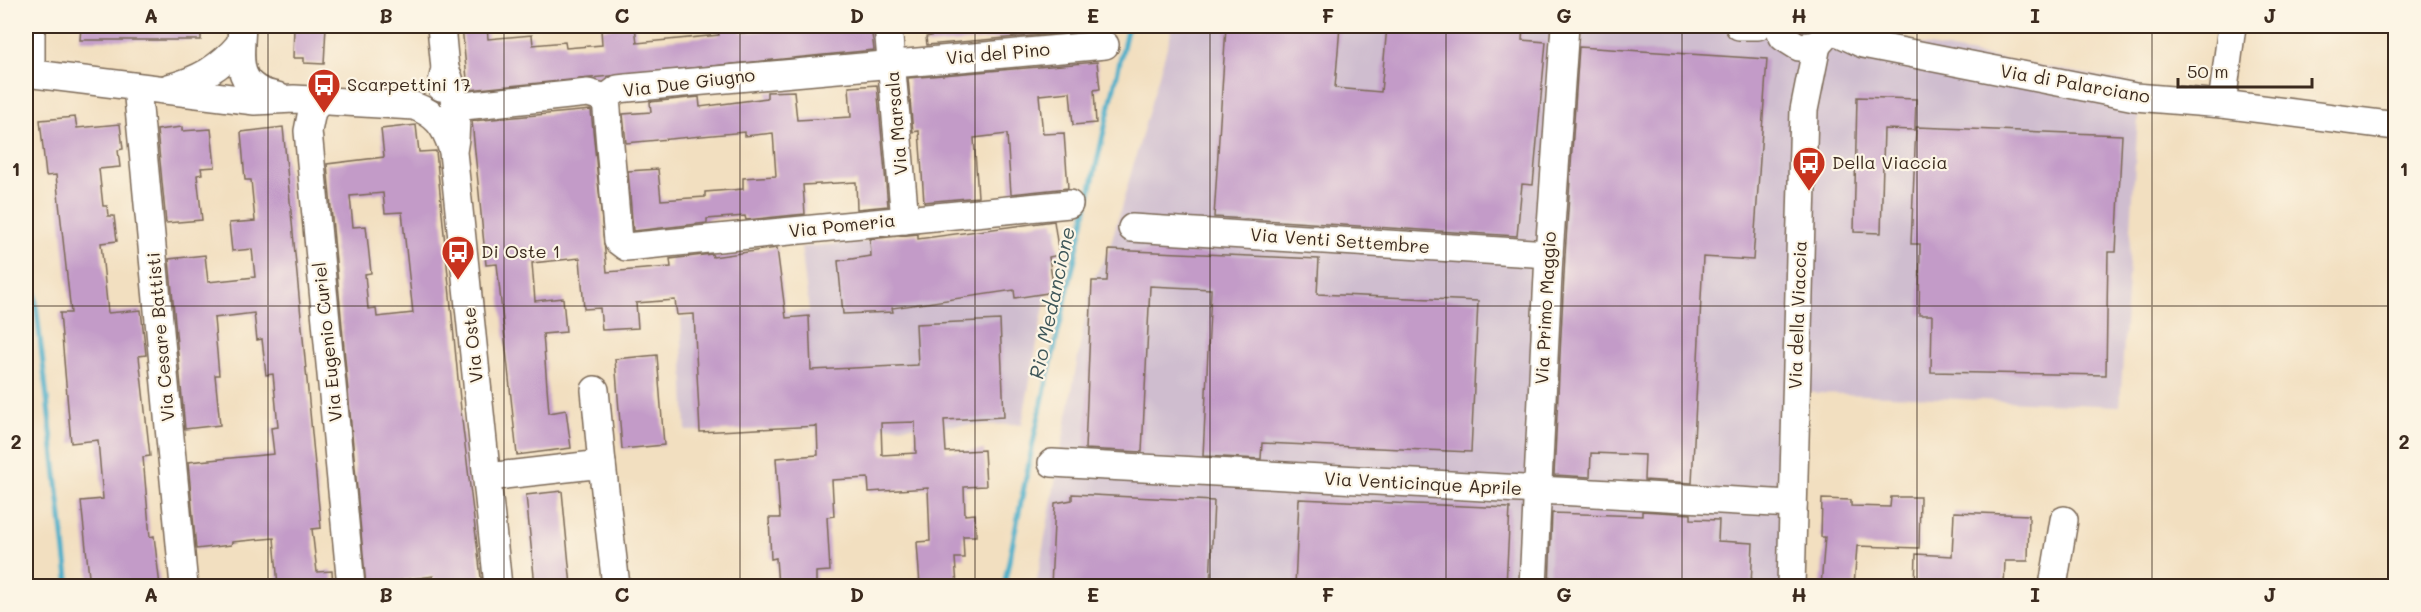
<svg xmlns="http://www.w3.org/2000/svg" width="2421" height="612" font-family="Mali,sans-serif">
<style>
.industrial{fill:#cfbdcf}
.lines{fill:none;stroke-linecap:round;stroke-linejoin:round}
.stream{stroke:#49aec9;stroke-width:5}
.building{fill:#c39bc8;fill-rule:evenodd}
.minor-casing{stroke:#7b6957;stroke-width:30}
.minor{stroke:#fff;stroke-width:27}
.grid{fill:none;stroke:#3b2a1e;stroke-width:1.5;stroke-opacity:0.55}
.labels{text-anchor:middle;stroke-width:4.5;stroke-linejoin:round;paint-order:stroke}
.street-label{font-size:18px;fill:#3b2a1e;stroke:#fcf5e5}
.poi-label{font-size:18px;fill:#3b2a1e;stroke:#fcf5e5;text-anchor:start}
.water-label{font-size:20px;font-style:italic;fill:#40585a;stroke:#fcf5e5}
.neatline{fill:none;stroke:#3b2a1e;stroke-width:2}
.grid-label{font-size:20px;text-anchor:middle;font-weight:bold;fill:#3b2a1e}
</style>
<rect width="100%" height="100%" fill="#fcf5e5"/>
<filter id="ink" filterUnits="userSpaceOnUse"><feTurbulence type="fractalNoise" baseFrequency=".0167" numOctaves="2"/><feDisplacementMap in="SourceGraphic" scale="12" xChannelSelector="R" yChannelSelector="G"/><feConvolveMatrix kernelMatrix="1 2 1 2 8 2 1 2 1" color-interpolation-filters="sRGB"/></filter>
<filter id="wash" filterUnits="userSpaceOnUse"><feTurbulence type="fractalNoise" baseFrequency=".008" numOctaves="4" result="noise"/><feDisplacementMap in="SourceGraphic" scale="24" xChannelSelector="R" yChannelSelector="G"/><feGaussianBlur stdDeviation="1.35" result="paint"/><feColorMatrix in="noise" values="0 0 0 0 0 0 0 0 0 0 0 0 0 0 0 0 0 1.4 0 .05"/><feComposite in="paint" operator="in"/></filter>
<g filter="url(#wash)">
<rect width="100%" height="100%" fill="#f2dfc0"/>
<g class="industrial">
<polygon points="1173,26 1851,26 1857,33 2140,84 2120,406 1796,392 1791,586 1036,586 1092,281 1109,250"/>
<polygon points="1059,226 1022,424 686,431 681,318 809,311 801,247"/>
</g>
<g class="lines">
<g class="stream">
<polyline points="26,218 69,586"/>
<polyline points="1004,586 1035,433 1128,26"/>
</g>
</g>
<g id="blocks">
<g class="building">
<polygon points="81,26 201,26 201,40 80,40"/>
<polygon points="294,26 326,26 324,64 304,63 304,58 293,58"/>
<polygon points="462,26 487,26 488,39 532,35 533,45 565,42 566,48 602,45 601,29 635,26 637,43 719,35 718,30 741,28 741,33 783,29 784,32 829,26 871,26 874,50 468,90"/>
<polygon points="931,26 1093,26 1094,30 927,45 926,37 931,36"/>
<polygon points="1226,26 1340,26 1335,88 1381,92 1387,26 1523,26 1522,40 1546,42 1533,185 1522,184 1517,236 1214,217"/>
<polygon points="1579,47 1767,59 1753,260 1703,257 1692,483 1644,480 1645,455 1591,453 1590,477 1554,475 1565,255"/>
<polygon points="1097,62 1100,89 1094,90 1096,123 1073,125 1070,92 1039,95 1043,134 1064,133 1068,188 1011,194 1007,134 974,138 978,197 924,202 919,131 913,132 908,78"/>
<polygon points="877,85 888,206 857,209 856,182 803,185 805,214 746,220 745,216 707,219 707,223 633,231 628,171 658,169 661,200 705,197 705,192 743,189 743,178 776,176 773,133 745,136 745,132 626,143 623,114 651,112 650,102 699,97 700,107 767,98 767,92 794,91 797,120 851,117 849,87"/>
<polygon points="1857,97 1916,99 1915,130 1884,129 1881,233 1854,232"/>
<path d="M591 110 607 272 671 267 670 259 712 254 713 257 777 248 786 318 809 316 811 370 918 365 916 324 1000 320 1004 417 944 420 946 452 984 450 986 486 964 487 965 515 975 514 976 536H963L964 558H955L957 586H920L917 542 930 541 928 488 869 492 868 478 832 480 834 516 827 517 830 571 816 572V586H778L776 558 771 559 769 518H780L776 458 818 455 817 426 700 432 694 314 677 315 675 300 636 303 638 328 602 330 600 308 584 309 580 258 532 263 535 301 563 298 566 332 543 334 549 413 566 410 571 448 517 455 497 264 486 265 472 121ZM915 422 916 453 882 455 881 423Z"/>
<polygon points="75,117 77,128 120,124 123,149 118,150 120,167 99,169 103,206 107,206 108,216 114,216 117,241 101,243 108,313 141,310 146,355 139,356 150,456 143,457 150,537 154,536 160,586 90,586 81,501 103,499 98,440 71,443 60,313 71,313 56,175 46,176 40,120"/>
<path d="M416 125 419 152 436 151 462 420 482 586H434L433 576 398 581V586H366L327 164 384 157 381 129ZM383 193 385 213 402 212 413 313 377 317 376 308 368 309 365 274 371 273 366 226 353 227 350 196Z"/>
<polygon points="182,127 182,131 211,129 215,167 201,168 202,174 197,175 202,220 166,223 157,130"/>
<polygon points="283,127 321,528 312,529 317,572 332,571 333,586 278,586 274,538 232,542 231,545 196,549 188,462 274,454 271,428 278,427 273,374 266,375 262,339 257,340 254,313 214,318 219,375 215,375 220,425 185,429 169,259 205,255 208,282 255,277 252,249 232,251 229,223 255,221 251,180 245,180 241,132"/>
<polygon points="1916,127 2122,135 2116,252 2108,252 2106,375 1931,372 1932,315 1919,315 1920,244 1911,244"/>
<polygon points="1054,221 1059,255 1049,257 1054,292 1015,298 1014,290 892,308 893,312 843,314 838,261 871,256 870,239 918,234 918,239"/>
<polygon points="1109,250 1319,259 1317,294 1478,301 1471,452 1262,443 1261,459 1203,456 1211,289 1150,286 1142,452 1085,449 1092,281 1107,281"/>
<polygon points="657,355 664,445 622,449 615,359"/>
<polygon points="562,491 571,586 535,586 526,495"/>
<polygon points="1072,494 1214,501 1210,586 1051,586 1055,503 1072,500"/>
<polygon points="1891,497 1920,497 1919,548 1857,546 1854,586 1821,586 1825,537 1821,537 1822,499 1851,500 1851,506 1890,507"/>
<polygon points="1299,499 1510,508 1506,586 1295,586"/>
<polygon points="1642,511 1691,514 1691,519 1719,520 1718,541 1753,543 1751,586 1549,586 1552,513 1642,516"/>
<polygon points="1954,512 2029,515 2028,561 2005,561 2004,586 1915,586 1916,554 1952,556"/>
</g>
</g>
</g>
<g filter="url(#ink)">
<use href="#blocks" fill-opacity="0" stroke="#7b6957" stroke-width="1.5"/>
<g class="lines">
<g class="minor-casing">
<g id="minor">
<path d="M242 26C240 61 234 88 277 96"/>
<polyline points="441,26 445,69 441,87"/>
<polyline points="888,26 905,220"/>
<polyline points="1739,26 1758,26"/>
<polyline points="1778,26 1783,37 1799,47 1817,45 1829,32"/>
<polyline points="1831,29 1863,44 2135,97 2222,104 2396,126"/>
<path d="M445 69C457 93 458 127 453 152L498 586"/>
<path d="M26 73 255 101 294 99 414 106C436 114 445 126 452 148"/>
<polyline points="31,73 31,26"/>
<polyline points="137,87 184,586"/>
<path d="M168 88C199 80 220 68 240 44"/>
<polyline points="606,98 618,241 626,247 1069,204"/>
<polyline points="606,98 618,89 627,88 1105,45"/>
<polyline points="320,101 312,111 308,131 351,586"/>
<polyline points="2222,104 2232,26"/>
<polyline points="454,107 588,93 606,98"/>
<polyline points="1132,228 1549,254"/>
<polyline points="595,390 602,464"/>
<polyline points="1052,463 1793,504"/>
<polyline points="488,477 602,464 616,586"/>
<polyline points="1533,586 1549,254 1565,26"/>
<polyline points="1791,586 1804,110 1817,45"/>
<polyline points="2053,586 2064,520"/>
</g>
</g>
<use href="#minor" class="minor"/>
</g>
</g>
<path class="grid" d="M268 26V586M504 26V586M740 26V586M975 26V586M1210 26V586M1446 26V586M1682 26V586M1917 26V586M2152 26V586M26 306H2396"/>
<defs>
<g id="bus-pin" transform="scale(1.725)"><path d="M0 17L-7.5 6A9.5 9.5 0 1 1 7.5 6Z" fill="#c8321e" stroke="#fcf5e5"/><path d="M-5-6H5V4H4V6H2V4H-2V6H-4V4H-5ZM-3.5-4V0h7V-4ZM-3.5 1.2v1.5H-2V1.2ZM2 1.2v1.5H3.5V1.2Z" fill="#fff"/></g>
</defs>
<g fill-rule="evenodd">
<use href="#bus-pin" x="324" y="85"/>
<use href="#bus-pin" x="1809" y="163"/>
<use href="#bus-pin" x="458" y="252"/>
</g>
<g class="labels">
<g class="street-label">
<text transform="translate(998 54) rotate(-5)" y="6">Via del Pino</text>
<text transform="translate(689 83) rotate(-7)" y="6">Via Due Giugno</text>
<text transform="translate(2075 84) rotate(10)" y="6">Via di Palarciano</text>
<text transform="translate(897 123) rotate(-95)" y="6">Via Marsala</text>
<text transform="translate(842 226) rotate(-6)" y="6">Via Pomeria</text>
<text transform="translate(1340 241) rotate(4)" y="6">Via Venti Settembre</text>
<text transform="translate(1546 308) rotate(-87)" y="6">Via Primo Maggio</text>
<text transform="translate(1798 315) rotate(-88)" y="6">Via della Viaccia</text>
<text transform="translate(161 337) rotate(-95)" y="6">Via Cesare Battisti</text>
<text transform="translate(328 342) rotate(-96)" y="6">Via Eugenio Curiel</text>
<text transform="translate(473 345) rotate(-96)" y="6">Via Oste</text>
<text transform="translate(1423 484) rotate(3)" y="6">Via Venticinque Aprile</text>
</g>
<g class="poi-label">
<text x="347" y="91">Scarpettini 17</text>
<text x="1832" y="169">Della Viaccia</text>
<text x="481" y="258">Di Oste 1</text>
</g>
<g class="water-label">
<text transform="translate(1052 303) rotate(-78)" y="7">Rio Medancione</text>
</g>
</g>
<rect width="2421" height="612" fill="none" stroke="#fcf5e5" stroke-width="66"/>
<path d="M2178 78v9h134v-9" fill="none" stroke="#3b2a1e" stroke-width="3"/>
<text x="2187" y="78" font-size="18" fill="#3b2a1e" stroke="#fcf5e5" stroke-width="4.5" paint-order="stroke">50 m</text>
<rect x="33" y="33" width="2355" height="546" class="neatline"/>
<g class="grid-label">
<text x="151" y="23">A</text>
<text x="386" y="23">B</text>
<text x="622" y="23">C</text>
<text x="857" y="23">D</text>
<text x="1093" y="23">E</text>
<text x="1328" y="23">F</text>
<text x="1564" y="23">G</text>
<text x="1799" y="23">H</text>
<text x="2035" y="23">I</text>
<text x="2270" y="23">J</text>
<text x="16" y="176">1</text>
<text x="2404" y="176">1</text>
<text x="16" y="449">2</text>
<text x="2404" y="449">2</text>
<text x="151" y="602">A</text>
<text x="386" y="602">B</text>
<text x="622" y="602">C</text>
<text x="857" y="602">D</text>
<text x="1093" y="602">E</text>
<text x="1328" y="602">F</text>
<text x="1564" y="602">G</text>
<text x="1799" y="602">H</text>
<text x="2035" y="602">I</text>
<text x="2270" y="602">J</text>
</g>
</svg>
